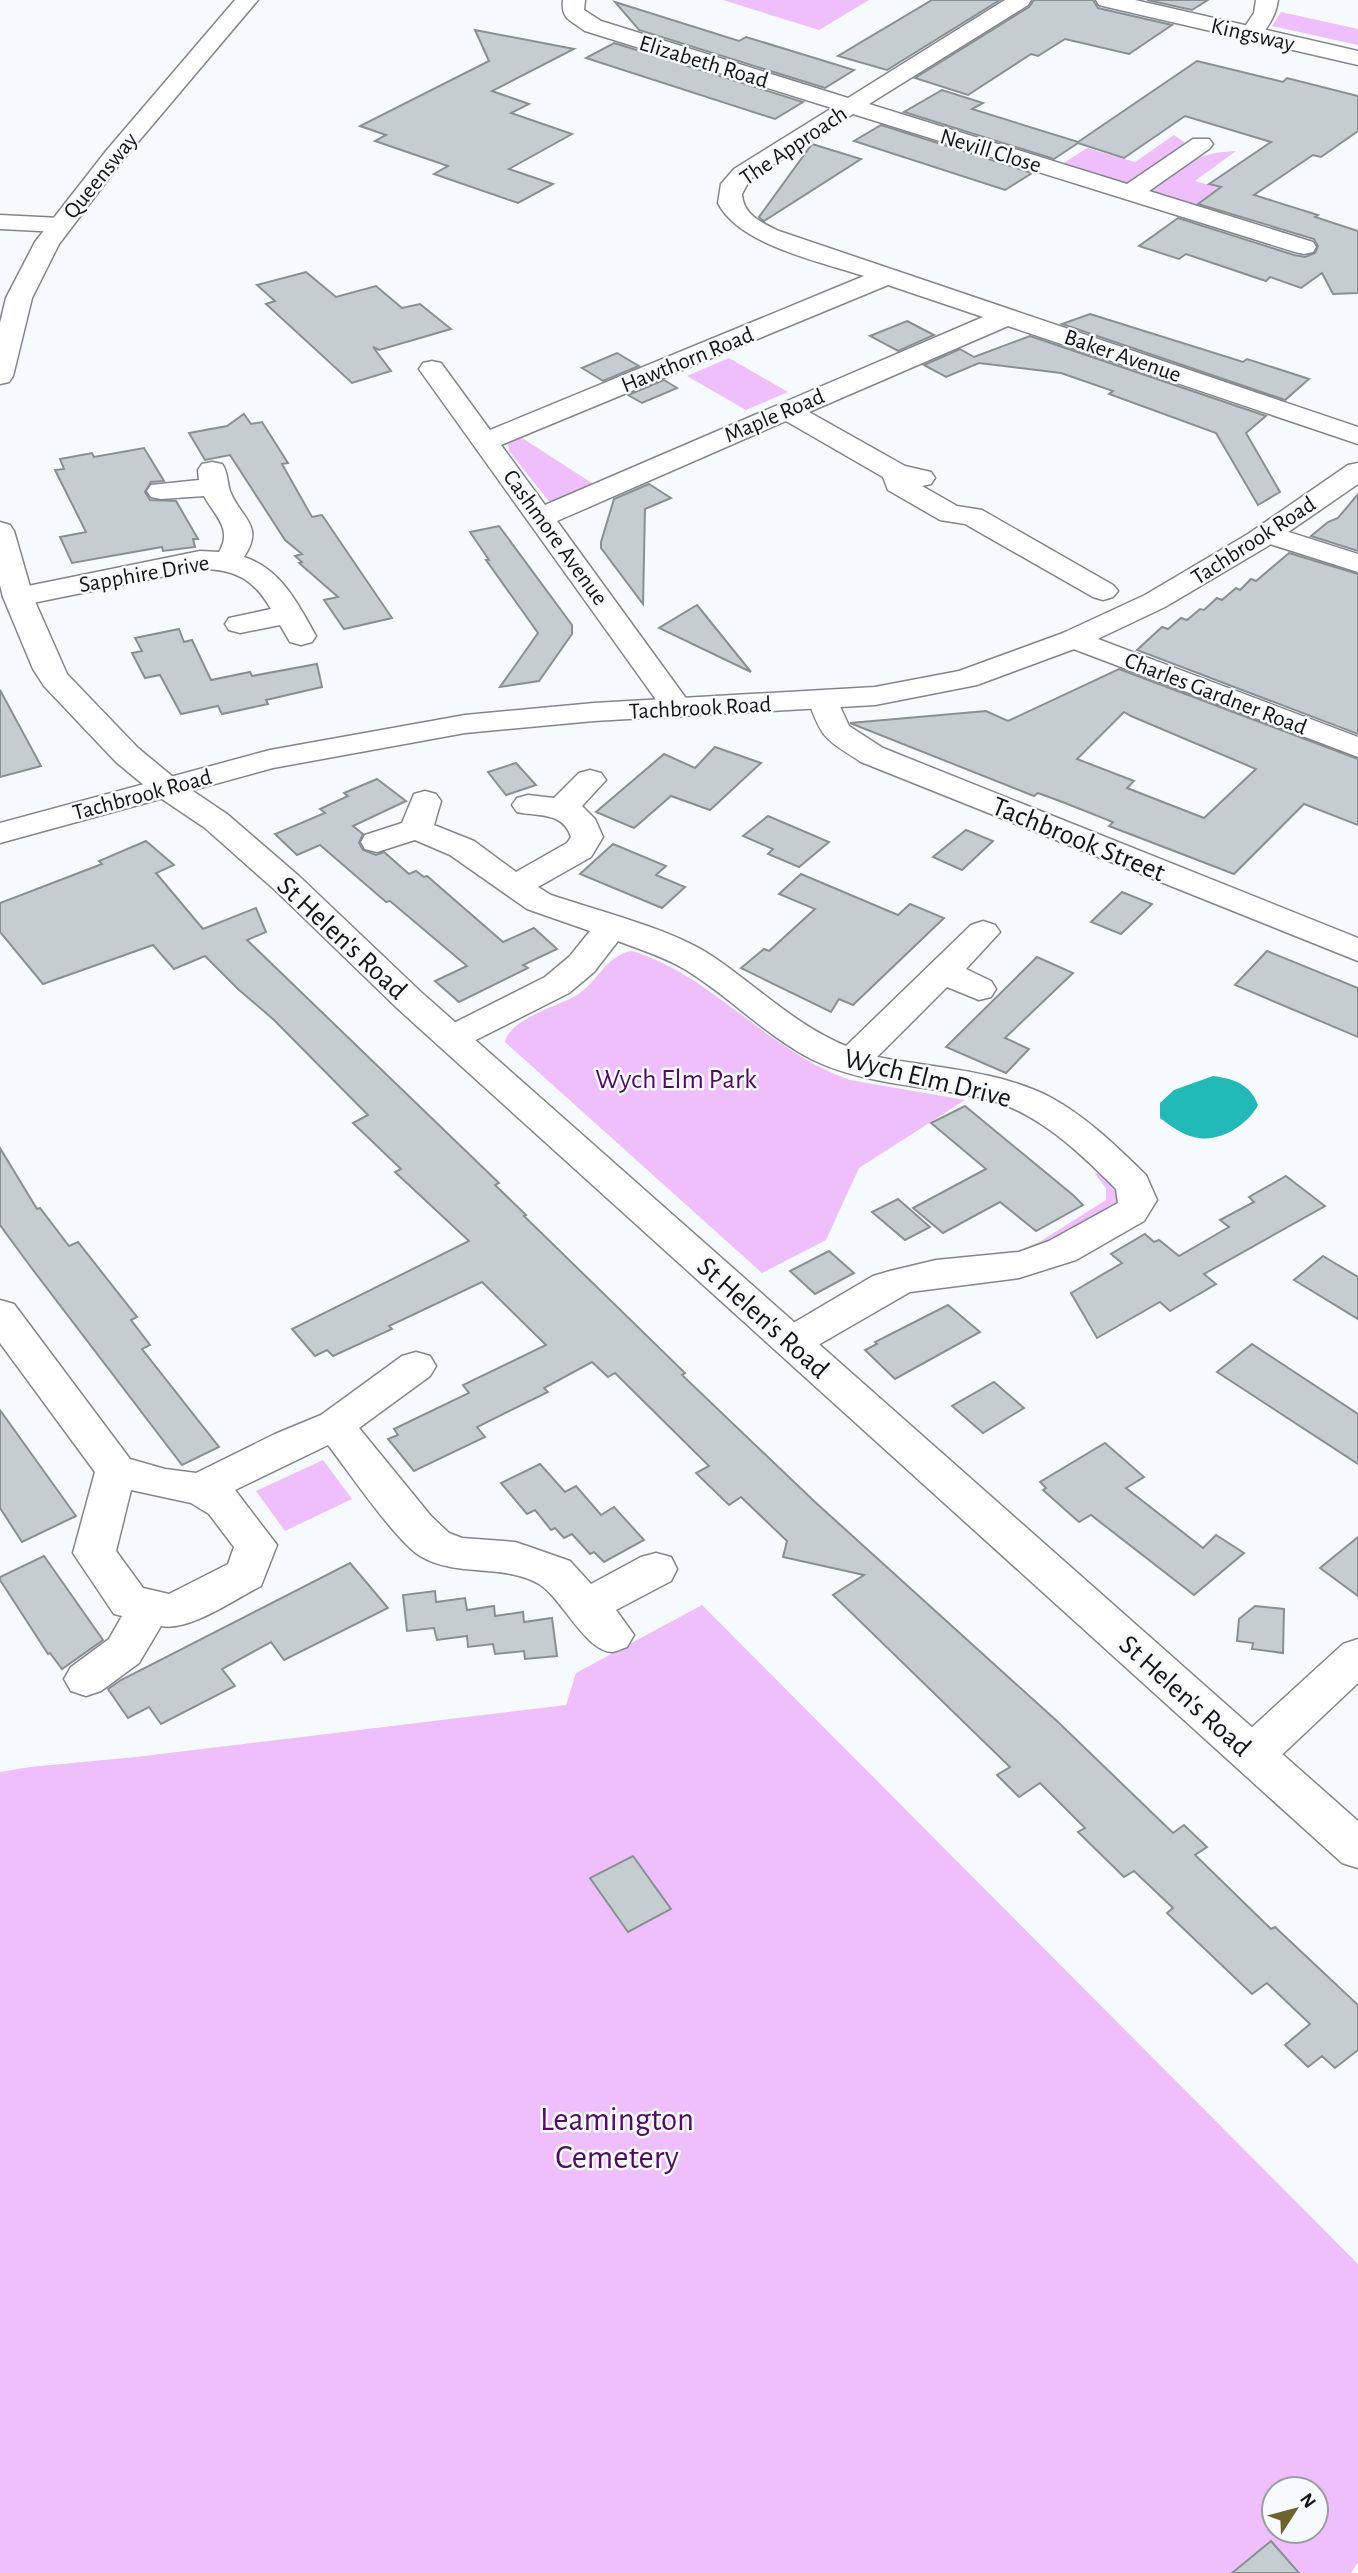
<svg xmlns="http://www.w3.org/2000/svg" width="1358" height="2573" font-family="'Alegreya Sans',sans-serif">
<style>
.green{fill:#efbffb;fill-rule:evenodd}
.water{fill:#22b9b8}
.building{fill:#c6cdd1;stroke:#899093;stroke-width:2;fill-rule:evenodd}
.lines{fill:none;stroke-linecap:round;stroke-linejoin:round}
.minor-casing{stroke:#82868c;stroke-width:3}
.tertiary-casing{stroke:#82868c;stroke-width:3}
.secondary-casing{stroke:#82868c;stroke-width:3}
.minor{fill:#fff;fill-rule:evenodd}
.tertiary{fill:#fff;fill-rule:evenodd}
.secondary{fill:#fff;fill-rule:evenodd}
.labels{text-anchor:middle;stroke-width:5;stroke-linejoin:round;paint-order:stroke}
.far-street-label{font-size:23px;fill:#131417;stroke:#f6f9fe}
.street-label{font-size:28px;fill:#131417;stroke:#f6f9fe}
.park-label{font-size:28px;fill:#530a62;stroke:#f6f9fe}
.near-park-label{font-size:33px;fill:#530a62;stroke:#f6f9fe}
</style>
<rect width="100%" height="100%" fill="#f6f9fe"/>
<g class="green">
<polygon points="723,0 869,0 819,30"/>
<polygon points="1281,12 1358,29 1358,45 1272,26"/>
<polygon points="1174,135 1184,142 1185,148 1135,184 1122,185 1062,164 1087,148 1135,162"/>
<path d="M1236 151 1195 181 1243 195 1217 214 1156 195 1151 190C1184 165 1192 153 1236 151Z"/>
<polygon points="729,358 788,392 746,410 687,376"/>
<polygon points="519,436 598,487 551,504 509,451 508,443"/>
<path d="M632 951C714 976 768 1052 850 1080L965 1100 859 1168 826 1240 762 1273 505 1042C509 1019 559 1006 577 995 597 983 607 954 632 951Z"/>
<polygon points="1104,1171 1119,1187 1119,1204 1056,1241 1018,1255 1016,1252 1041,1241 1106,1200 1106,1188 1095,1174"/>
<polygon points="323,1460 352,1499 285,1531 256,1491"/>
<path d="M702 1605 1358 2264V2562L1351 2573H0V1772L30 1767 136 1757 566 1705 576 1673ZM1274 2489H1316V2531H1274Z"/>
</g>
<path class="water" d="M1213 1076C1234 1079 1250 1084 1258 1105 1248 1125 1218 1144 1194 1137 1181 1134 1171 1126 1160 1118V1103L1174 1090Z"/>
<g class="building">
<polygon points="932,0 1000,0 887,70 838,56"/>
<polygon points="1034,0 1093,0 1098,8 1172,25 1129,54 1065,39 1038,56 1031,54 968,95 915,78 1029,7"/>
<polygon points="1147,0 1208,0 1192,10"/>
<polygon points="615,2 739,41 746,37 854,70 825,88 639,30"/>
<polygon points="475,30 574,49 492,91 529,104 511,113 572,134 509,169 553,184 518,203 434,174 448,166 375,141 386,135 360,126 489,61"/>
<polygon points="614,43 803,102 775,119 586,58"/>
<polygon points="1197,61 1283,82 1287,78 1358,96 1358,131 1321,157 1313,155 1254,195 1318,215 1315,217 1358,231 1358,293 1333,294 1322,273 1301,288 1270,277 1266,281 1186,254 1179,259 1139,246 1178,218 1294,255 1305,257 1315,253 1318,246 1314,239 1198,204 1221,187 1209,184 1271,142 1185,116 1124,158 1078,143 1054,159 904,112 942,90 983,103 972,109 1078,142"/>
<polygon points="881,125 1032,173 1005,190 854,141"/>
<polygon points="812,144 861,159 764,221 761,219 759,217"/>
<polygon points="306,272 336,297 376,286 402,308 420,304 451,329 379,350 373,347 391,371 352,383 266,304 275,301 257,285"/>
<polygon points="1090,314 1243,362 1247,359 1309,379 1285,400 1062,324"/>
<polygon points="907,321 934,335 898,351 870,336"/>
<polygon points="1030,336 1266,416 1246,433 1280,492 1258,505 1216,433 1109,394 1113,391 1061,373 979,363 946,377 924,365 960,349 974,357"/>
<polygon points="617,353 639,366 603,381 582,368"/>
<polygon points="664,380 677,388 642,403 628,395"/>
<polygon points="244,414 251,424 262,422 288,463 282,464 312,517 322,515 392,618 344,629 324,600 338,597 299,563 302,562 295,556 302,554 285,540 230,455 205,460 189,433 227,426"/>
<polygon points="144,448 164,481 151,482 145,492 150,500 176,501 198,539 193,539 195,547 163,551 162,547 72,563 60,537 86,532 55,470 64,469 60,459 92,453 94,457"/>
<polygon points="649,484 671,498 645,509 643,604 601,548 601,542 614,499"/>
<polygon points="1358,494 1358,551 1311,536 1328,522 1338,518"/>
<polygon points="499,526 572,625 572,634 539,681 500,687 538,633 486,560 489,560 470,532"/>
<polygon points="1289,553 1358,574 1358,734 1137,650 1162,627 1168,629 1181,618 1187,620 1200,609 1204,610 1217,598 1222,600 1236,588 1240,590 1251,579 1256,581"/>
<polygon points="697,605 751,672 659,628"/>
<polygon points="179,629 184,642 192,640 211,680 250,672 252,676 317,664 322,687 266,700 268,704 222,714 218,706 181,714 160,675 145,678 132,653 142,651 135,638"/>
<path d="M1119 669 1358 759V825L1304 804 1234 874 1109 826 1113 822 1065 803 1038 793 1034 796 850 723 986 711 1008 721ZM1124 712 1131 716 1256 769 1204 818 1127 788 1134 781 1077 759Z"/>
<polygon points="0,690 41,766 0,777"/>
<polygon points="715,747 761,763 710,810 671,796 634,828 596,812 664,754 695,768"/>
<polygon points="516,763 536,785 506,795 488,772"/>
<polygon points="377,779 406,801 353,826 363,834 359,843 363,850 376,855 384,852 409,874 416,871 424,877 427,876 503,942 534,928 557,949 523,965 528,968 459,1002 435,981 467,966 390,901 386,902 320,845 297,855 275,834 325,813 320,809 348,796 344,793"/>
<polygon points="768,816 829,842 799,867 768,854 773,849 743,836"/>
<polygon points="966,830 993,841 962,870 933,857"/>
<polygon points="146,841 174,865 156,873 203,929 256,908 266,932 247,940 499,1183 495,1185 526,1215 524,1216 685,1373 682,1375 815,1502 1058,1722 1173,1833 1184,1825 1207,1847 1195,1855 1271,1929 1275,1927 1358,2005 1358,2050 1335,2068 1322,2056 1308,2067 1285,2045 1310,2024 1267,1983 1252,1994 1167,1913 1173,1908 1134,1871 1124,1877 1078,1832 1085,1828 1040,1783 1019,1797 997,1775 1010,1767 833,1595 864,1575 783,1557 787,1541 741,1497 729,1505 696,1473 709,1466 615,1373 608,1377 592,1362 544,1388 548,1392 477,1427 485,1437 414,1471 388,1439 398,1435 394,1429 469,1393 463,1385 546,1345 482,1282 389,1326 392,1329 333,1356 327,1350 315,1356 292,1329 469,1241 395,1172 401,1169 353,1123 368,1115 274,1020 238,989 205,956 174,969 153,945 43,984 0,932 0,903 102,864 99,861"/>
<polygon points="613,844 666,866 656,875 685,887 662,908 580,874"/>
<polygon points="801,874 898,915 910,904 944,918 853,1005 839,999 831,1012 741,968 764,949 769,951 815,909 779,894"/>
<polygon points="1122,892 1152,904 1121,934 1091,922"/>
<polygon points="1267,951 1358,988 1358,1037 1235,985"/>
<polygon points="1037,957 1073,973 1005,1038 1029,1049 1006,1073 946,1047"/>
<polygon points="965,1106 1073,1195 1083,1205 1036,1231 1000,1202 943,1233 913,1208 986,1169 931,1123"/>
<polygon points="0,1148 37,1209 40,1208 69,1246 78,1242 137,1317 131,1320 150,1345 142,1349 219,1447 182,1465 30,1266 0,1225"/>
<polygon points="1286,1176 1325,1206 1204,1274 1216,1284 1170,1311 1160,1302 1097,1338 1071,1293 1122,1263 1111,1254 1145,1234 1154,1242 1159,1240 1179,1256 1229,1227 1220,1220 1254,1202 1249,1197"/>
<polygon points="898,1199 930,1227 905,1240 872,1212"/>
<polygon points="829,1251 854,1273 815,1294 790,1271"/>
<polygon points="1323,1256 1358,1277 1358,1319 1294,1280"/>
<polygon points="948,1305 980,1332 895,1379 865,1350 877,1344 875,1342"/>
<polygon points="1252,1344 1358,1414 1358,1464 1217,1372"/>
<polygon points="994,1382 1024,1408 983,1433 952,1406"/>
<polygon points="0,1410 76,1516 22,1542 0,1508"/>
<polygon points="1105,1443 1144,1477 1126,1488 1203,1548 1216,1535 1244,1553 1194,1595 1091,1515 1079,1522 1043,1490 1046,1488 1040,1482"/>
<polygon points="540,1464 565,1492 576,1486 601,1515 614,1507 644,1540 604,1562 594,1552 590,1554 572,1534 564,1538 555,1528 551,1530 535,1510 527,1514 501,1483"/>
<polygon points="1358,1537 1358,1596 1320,1568"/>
<polygon points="44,1556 103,1640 62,1669 50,1653 48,1654 0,1580 0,1577"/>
<polygon points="350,1563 388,1608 284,1660 271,1642 222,1669 235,1686 161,1724 149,1707 128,1718 108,1689 121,1680"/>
<polygon points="435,1591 436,1602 465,1598 467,1610 494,1606 495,1616 523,1612 524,1622 552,1618 557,1656 525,1659 524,1651 495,1654 493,1644 468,1647 467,1636 437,1640 434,1628 407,1631 403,1595"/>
<polygon points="1255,1606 1284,1609 1283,1653 1252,1649 1253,1643 1237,1641 1239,1619"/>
<polygon points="633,1856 671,1909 628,1932 590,1878"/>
<polygon points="1271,2541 1299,2573 1232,2573"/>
</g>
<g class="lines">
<g class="minor-casing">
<g id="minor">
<path d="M563 0H585L584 10 601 21 848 98 1005 0H1031L1028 5 869 104 1127 184 1193 139H1209L1213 144 1209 149 1149 191 1313 242 1316 247 1313 252 1304 254 1295 252 853 114 750 179 742 194C743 215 762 223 779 231L1358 427V444L1008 326 809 412 905 466 931 472 935 478 931 484 922 486 957 506 982 510 1113 585 1118 591 1113 597 1103 600 1093 597 965 524 940 520 888 490 883 477 786 421 557 521 693 708 689 715 678 717 667 715 419 369 423 363 432 361 441 363 490 430 864 276C821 262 739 245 718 203L721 184 734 169 832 108 585 31C571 20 561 20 563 0ZM888 285 983 317 545 505 501 445Z"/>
<path d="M1256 0H1278C1276 16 1268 26 1259 39H1243L1240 34 1254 13Z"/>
<polygon points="0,215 60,218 69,220 72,225 69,230 60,232 0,229"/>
<path d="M212 462 222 464C228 472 227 482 230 491 241 519 265 525 244 557 281 569 298 604 316 636L312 642 301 645 290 642 280 625 240 633 229 630 225 624 229 618 271 609C253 578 234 569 200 569L18 606 8 603 3 597 8 591 18 588 200 551 219 552C233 529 215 516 204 496L161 499 151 497 147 491 151 485 199 480 198 470 202 464Z"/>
<polygon points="1267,525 1358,554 1358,572 1257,540 1253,534 1257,528"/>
<polygon points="1074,630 1358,737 1358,757 1063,645 1059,639 1063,633"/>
<path d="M823 691 834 693 849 726 883 748 1358 938V961L861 762C825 738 823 741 808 700L812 693Z"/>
<path d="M590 770 601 773 606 780 582 806 595 819 603 837 591 857 538 887 551 895C598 911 672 929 712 956 757 986 795 1025 846 1046L971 925 983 921 995 925 1000 932 966 969 991 981 996 989 991 997 979 1000 947 987 877 1057C934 1068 997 1070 1050 1097 1087 1117 1116 1146 1146 1175L1157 1200 1144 1221 1076 1260 1019 1278 910 1292 806 1352 792 1356 778 1352 772 1342 778 1332 873 1276 890 1271 936 1260 1019 1252 1049 1241 1118 1203 1116 1189C1079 1152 1039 1113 987 1099 928 1085 866 1086 811 1059 765 1035 730 997 686 970 665 957 641 950 618 941L594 972 569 993 464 1046 452 1049 440 1046 434 1038 440 1030 545 977 570 956 590 931 527 909 450 855 415 840 377 852 365 849 361 842 365 835 402 823 414 794 425 791 436 794 441 801 434 825 474 841 516 872 567 843 571 837C563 811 538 817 517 812L512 805 517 798 528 795 554 798 579 773Z"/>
<path d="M0 1300 14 1304 130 1459 165 1469 196 1473 275 1434 321 1415 402 1356 416 1352 430 1356 436 1366 430 1376 359 1428 431 1516 449 1533 462 1538 515 1542 530 1547 570 1561 591 1584 641 1557 656 1553 671 1557 677 1569 671 1581 616 1610 634 1635 627 1647C623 1648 616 1652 612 1652 586 1652 561 1597 539 1584 503 1563 457 1578 420 1556 395 1540 349 1472 328 1445L235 1490 277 1545 261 1586C235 1599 189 1632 161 1626L139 1663 101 1691 86 1696 71 1691 64 1679 71 1667 109 1639 122 1616 114 1614 73 1553 95 1472 0 1343ZM131 1490 191 1503 209 1514 234 1547 228 1564 169 1594 143 1588 116 1551Z"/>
<polygon points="1358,1639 1358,1683 1269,1767 1253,1772 1237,1767 1231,1754 1237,1741 1343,1644"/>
</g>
</g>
<g class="tertiary-casing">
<g id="tertiary">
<polygon points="235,0 258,0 122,161 59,244 32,298 13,376 9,382 0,384 0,323 6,298 35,242 106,151"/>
<polygon points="1096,0 1135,0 1358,51 1358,65 1107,7 1099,5"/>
<polygon points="0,522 10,525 14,531 33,597 67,674 138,748 178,781 227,814 300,877 421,992 1358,1821 1358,1868 1342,1863 397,1008 276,891 205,828 156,795 116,762 44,686 33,669 3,597 0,585"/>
</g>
</g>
<g class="secondary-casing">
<polygon id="secondary" points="1358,463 1358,484 1268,546 1165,607 1085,645 977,685 875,705 594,721 465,733 273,768 0,843 0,823 270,750 465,715 594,703 875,687 959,671 1063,633 1145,595 1248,534 1348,465"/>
</g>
<use href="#minor" class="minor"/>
<use href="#tertiary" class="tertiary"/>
<use href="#secondary" class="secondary"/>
</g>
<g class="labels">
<g class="far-street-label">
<text transform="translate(1253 34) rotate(13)" y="8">Kingsway</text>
<text transform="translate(704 61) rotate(17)" y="8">Elizabeth Road</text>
<text transform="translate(793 145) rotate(-34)" y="8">The Approach</text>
<text transform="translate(991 150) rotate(17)" y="8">Nevill Close</text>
<text transform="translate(100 175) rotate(-51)" y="8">Queensway</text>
<text transform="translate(1123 355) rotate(19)" y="8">Baker Avenue</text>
<text transform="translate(687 359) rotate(-22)" y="8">Hawthorn Road</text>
<text transform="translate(774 415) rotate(-23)" y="8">Maple Road</text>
<text transform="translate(556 537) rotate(54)" y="8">Cashmore Avenue</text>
<text transform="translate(1253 540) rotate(-33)" y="8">Tachbrook Road</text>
<text transform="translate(144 573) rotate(-10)" y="8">Sapphire Drive</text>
<text transform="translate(1216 693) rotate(21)" y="8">Charles Gardner Road</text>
<text transform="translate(700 707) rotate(-3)" y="8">Tachbrook Road</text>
<text transform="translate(142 794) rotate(-15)" y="8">Tachbrook Road</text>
</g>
<g class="street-label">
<text transform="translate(1079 838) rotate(22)" y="10">Tachbrook Street</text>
<text transform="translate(343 937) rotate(43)" y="10">St Helen's Road</text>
<text transform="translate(928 1077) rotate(14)" y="10">Wych Elm Drive</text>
<text transform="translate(764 1317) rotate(42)" y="10">St Helen's Road</text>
<text transform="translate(1186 1695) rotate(42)" y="10">St Helen's Road</text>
</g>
<g class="park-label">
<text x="676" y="1088">Wych Elm Park</text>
</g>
<g class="near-park-label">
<text x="617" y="2130">Leamington<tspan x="617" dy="38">Cemetery</tspan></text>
</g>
</g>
<g transform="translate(1295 2510) rotate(54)"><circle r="33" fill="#f6f9fe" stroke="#9b9da2" stroke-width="2"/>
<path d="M0-5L12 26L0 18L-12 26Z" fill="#6c632f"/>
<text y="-10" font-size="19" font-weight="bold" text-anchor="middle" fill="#131417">N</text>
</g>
</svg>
